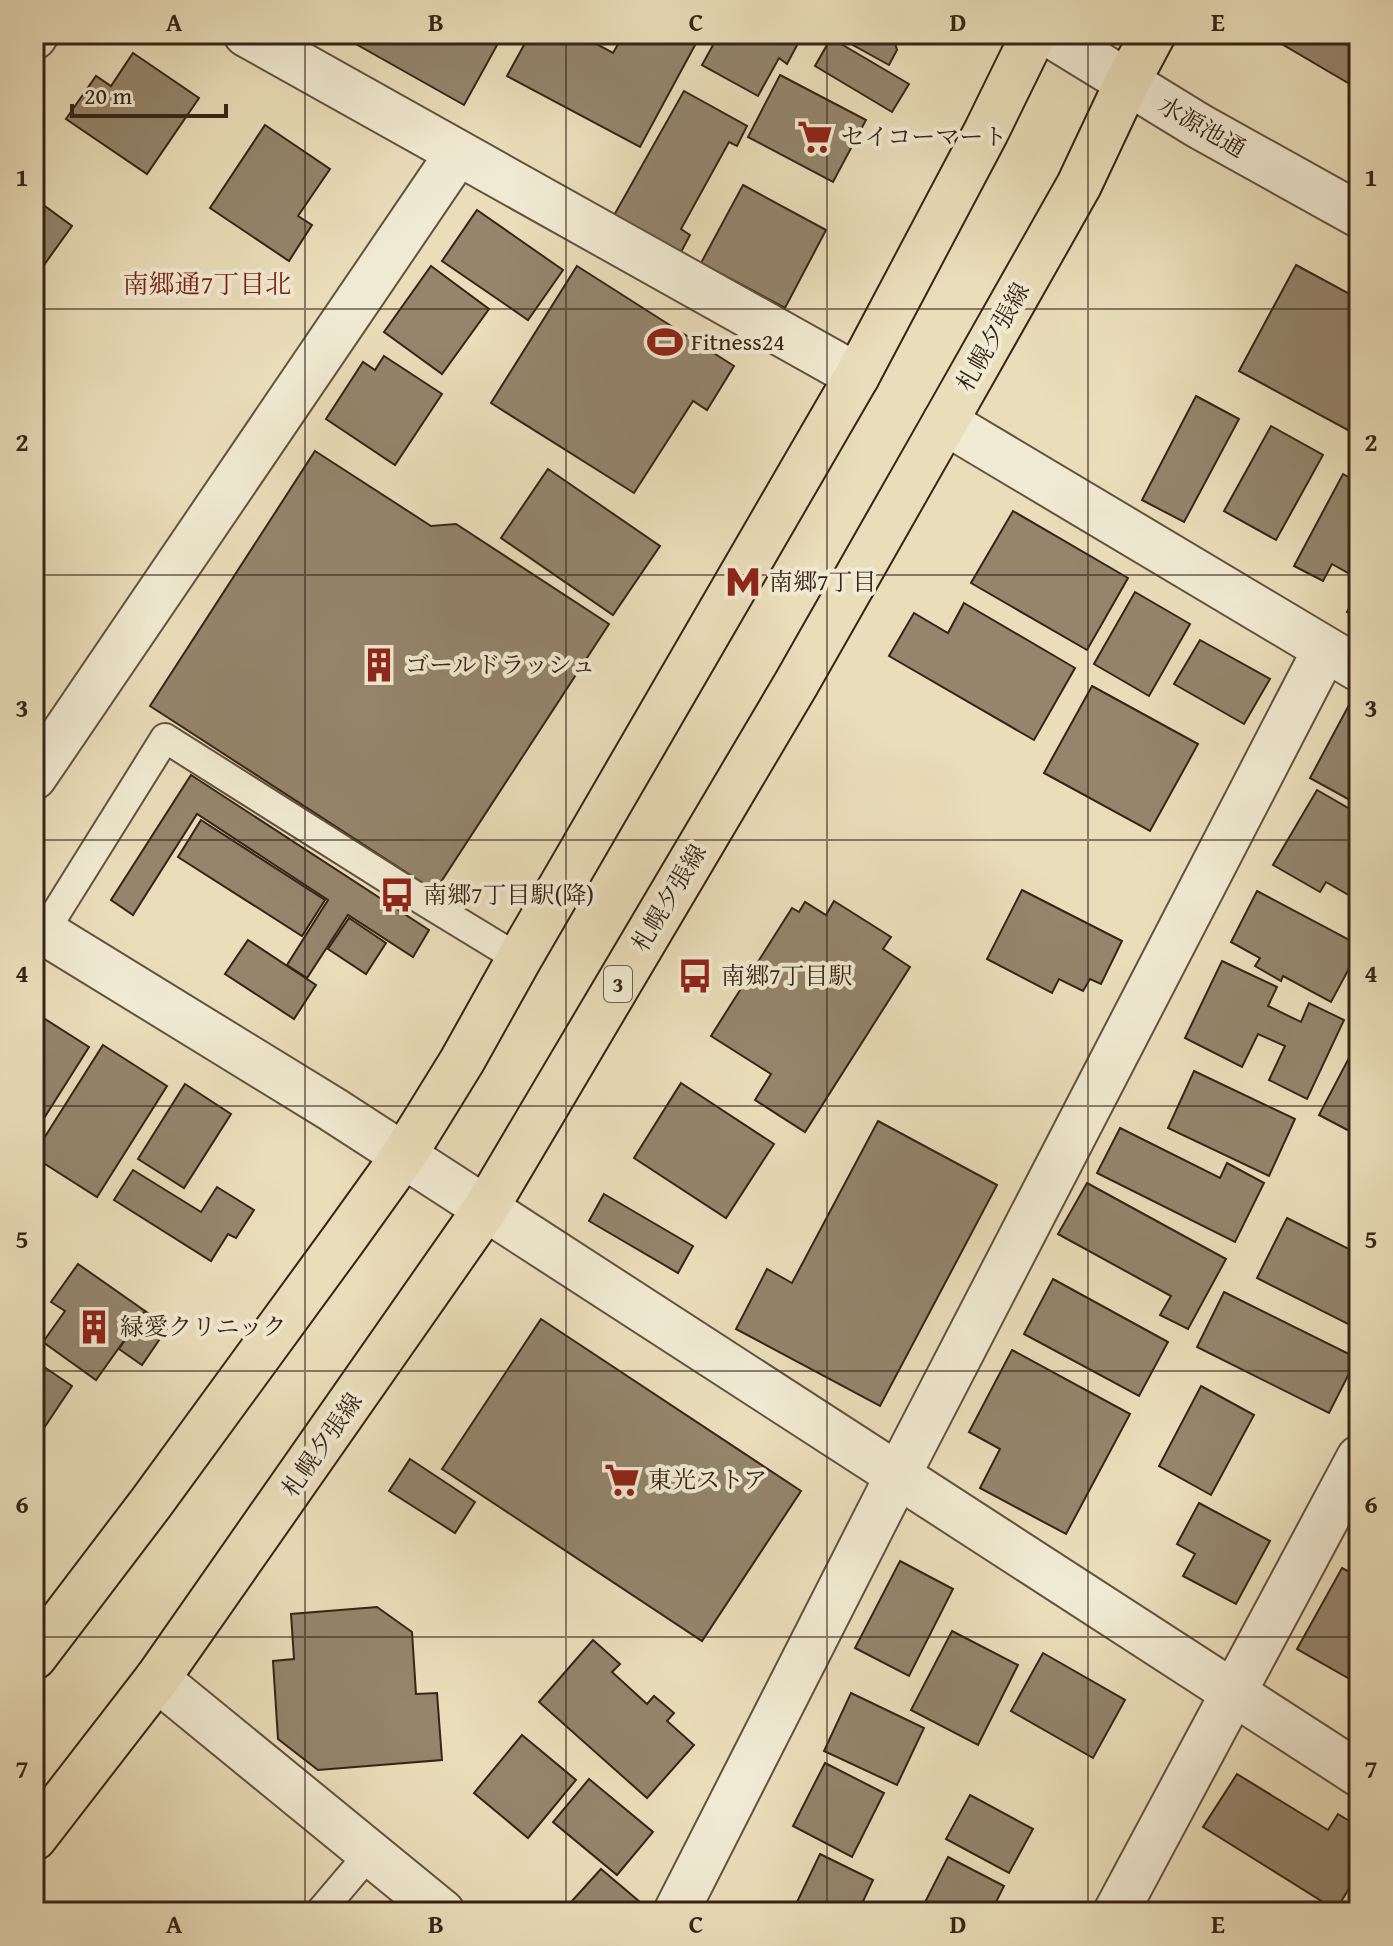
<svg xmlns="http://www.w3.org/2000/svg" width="1393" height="1946" font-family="'Gentium Book Plus','Noto Serif JP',serif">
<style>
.building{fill:#94856c;stroke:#362417;stroke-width:2}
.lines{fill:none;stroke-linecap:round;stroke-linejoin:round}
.service-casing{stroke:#635240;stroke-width:32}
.minor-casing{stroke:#635240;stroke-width:48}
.tertiary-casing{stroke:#635240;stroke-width:48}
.primary-casing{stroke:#362417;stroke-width:48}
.service{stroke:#f1ead2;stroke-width:28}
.minor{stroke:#f1ead2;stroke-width:44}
.tertiary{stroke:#f1ead2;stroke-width:44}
.primary{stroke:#eadeba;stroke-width:44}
.grid{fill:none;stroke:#362417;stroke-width:2;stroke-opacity:0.55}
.labels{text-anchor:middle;stroke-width:8;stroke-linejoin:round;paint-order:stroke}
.shield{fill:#f1ead2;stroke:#6e5f4f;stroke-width:2}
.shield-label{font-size:22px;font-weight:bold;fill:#362417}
.street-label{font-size:24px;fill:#362417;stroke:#f1ead2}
.poi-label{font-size:24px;fill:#362417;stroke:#f1ead2;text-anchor:start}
.neighbourhood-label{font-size:26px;fill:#7a1f14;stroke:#f1ead2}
.neatline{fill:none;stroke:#362417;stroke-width:3}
.grid-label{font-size:26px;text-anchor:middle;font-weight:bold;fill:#362417}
</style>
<rect width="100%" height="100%" fill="#eadeba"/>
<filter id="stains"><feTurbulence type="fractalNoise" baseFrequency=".0025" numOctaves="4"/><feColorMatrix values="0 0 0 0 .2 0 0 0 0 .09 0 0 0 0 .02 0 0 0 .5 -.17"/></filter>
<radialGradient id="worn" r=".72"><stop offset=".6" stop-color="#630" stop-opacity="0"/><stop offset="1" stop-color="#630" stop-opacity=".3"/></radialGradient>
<g class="building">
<polygon points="360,34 493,34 501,38 464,105 354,43"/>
<polygon points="530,34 578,34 613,53 624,34 701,34 640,147 507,76"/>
<polygon points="719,34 803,34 787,64 779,58 758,96 702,65"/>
<polygon points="833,34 890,34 893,36 897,50 889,65"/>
<polygon points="1272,34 1329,34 1359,52 1359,65 1348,83 1270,37"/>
<polygon points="831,38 909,84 892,112 815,66"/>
<polygon points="133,53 199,98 147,174 66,119 96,76 111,86"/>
<polygon points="780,75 866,120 833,182 748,137"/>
<polygon points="684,91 747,126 737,146 729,142 681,229 690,235 680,254 613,217"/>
<polygon points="265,125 330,169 298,216 312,225 289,261 210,208"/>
<polygon points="743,185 826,230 785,308 701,263"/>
<polygon points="34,198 72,226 44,265 34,257"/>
<polygon points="477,210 563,270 528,320 442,261"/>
<polygon points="1296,265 1359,299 1359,436 1239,371"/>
<polygon points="431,266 489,309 442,374 384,332"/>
<polygon points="577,266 734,366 707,410 693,401 634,493 491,403"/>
<polygon points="384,356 442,394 395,465 326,419 363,362 375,370"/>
<polygon points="1196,396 1239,419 1184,522 1142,500"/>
<polygon points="1271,426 1323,455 1276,540 1224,511"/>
<polygon points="315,451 431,526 456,524 609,624 435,891 150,706"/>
<polygon points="548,469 660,546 613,615 501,538"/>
<polygon points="1343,474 1359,483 1359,573 1357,578 1332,564 1323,581 1294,566"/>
<polygon points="1013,511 1128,578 1087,650 971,583"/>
<polygon points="1359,590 1359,618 1347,612"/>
<polygon points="1135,592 1190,624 1149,696 1094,664"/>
<polygon points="964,603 1075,668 1034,740 889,656 914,613 948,633"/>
<polygon points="1200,640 1270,679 1244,724 1174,684"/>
<polygon points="1092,686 1198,744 1150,831 1044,773"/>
<polygon points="1350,703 1359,708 1359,805 1310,778"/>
<polygon points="191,775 429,930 413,957 348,915 307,978 287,965 328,900 197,814 133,915 111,900"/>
<polygon points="1317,790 1355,812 1350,822 1359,828 1359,901 1326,882 1320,892 1273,865"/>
<polygon points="201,820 325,900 302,936 178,857"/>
<polygon points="1022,890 1122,941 1101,984 1090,979 1083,991 1059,979 1052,993 987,959"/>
<polygon points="1257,891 1359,945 1359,950 1331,1002 1283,976 1281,981 1255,966 1260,958 1231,942"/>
<polygon points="834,901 891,937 883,949 910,967 805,1132 755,1100 771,1074 711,1036 792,908 799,912 805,902 826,915"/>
<polygon points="349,918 386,943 366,974 328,949"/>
<polygon points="248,940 316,985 294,1019 225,974"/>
<polygon points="1222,961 1277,987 1268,1006 1301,1022 1309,1003 1344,1020 1307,1099 1269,1080 1285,1046 1258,1034 1242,1067 1185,1038"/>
<polygon points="34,1012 89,1047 34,1134"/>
<polygon points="103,1045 167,1086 97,1197 34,1157 34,1154"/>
<polygon points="1351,1054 1359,1058 1359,1136 1319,1115"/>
<polygon points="1194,1071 1295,1119 1269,1176 1168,1128"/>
<polygon points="681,1083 774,1144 726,1218 634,1158"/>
<polygon points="185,1084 231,1114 184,1188 138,1159"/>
<polygon points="878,1121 997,1185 880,1406 736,1329 767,1269 792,1283"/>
<polygon points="1120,1128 1220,1178 1227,1163 1264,1183 1235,1242 1097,1173"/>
<polygon points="133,1170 201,1212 217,1187 254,1210 236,1238 228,1234 211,1261 114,1200"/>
<polygon points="1087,1183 1226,1259 1188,1329 1160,1315 1171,1296 1058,1234"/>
<polygon points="604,1194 693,1246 678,1273 589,1221"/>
<polygon points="1287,1218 1359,1254 1359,1316 1354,1327 1257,1278"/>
<polygon points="78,1264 145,1311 96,1380 43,1342 65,1311 51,1302"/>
<polygon points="1053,1279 1168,1342 1139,1396 1024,1334"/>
<polygon points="1224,1292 1357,1358 1329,1413 1197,1347"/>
<polygon points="145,1311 168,1327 142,1365 119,1349"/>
<polygon points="541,1319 801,1491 702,1641 442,1469"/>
<polygon points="1012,1350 1130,1414 1066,1534 980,1488 1000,1449 969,1432"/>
<polygon points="34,1360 72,1386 34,1443"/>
<polygon points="1201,1386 1254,1415 1211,1495 1159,1466"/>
<polygon points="410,1459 475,1502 455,1533 389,1491"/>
<polygon points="34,1498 44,1505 34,1520"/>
<polygon points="1199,1503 1270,1541 1236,1604 1183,1576 1195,1554 1177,1544"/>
<polygon points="900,1561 953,1589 909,1676 855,1648"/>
<polygon points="1342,1568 1359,1577 1359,1676 1355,1682 1297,1649"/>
<polygon points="377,1607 412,1632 416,1694 437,1693 442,1760 318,1770 278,1739 273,1661 294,1659 291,1614"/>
<polygon points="952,1631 1018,1665 978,1745 911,1710"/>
<polygon points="593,1640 620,1664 612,1672 647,1704 654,1696 674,1713 667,1721 694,1745 647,1798 539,1702"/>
<polygon points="1043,1653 1125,1700 1093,1758 1011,1711"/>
<polygon points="851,1693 924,1728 897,1785 824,1751"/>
<polygon points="522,1735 576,1780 528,1838 474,1793"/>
<polygon points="825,1763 884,1793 852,1857 793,1826"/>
<polygon points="1237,1774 1328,1830 1338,1814 1359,1827 1359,1872 1336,1910 1203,1827"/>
<polygon points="589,1779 653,1832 617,1875 553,1822"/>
<polygon points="970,1795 1033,1829 1009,1873 946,1839"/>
<polygon points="820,1854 873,1880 858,1912 818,1912 797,1902"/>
<polygon points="948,1857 1004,1886 991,1912 920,1912"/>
<polygon points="601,1869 647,1908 644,1912 562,1912"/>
<polygon points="1359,1884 1359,1912 1342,1912"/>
</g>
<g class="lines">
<g class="service-casing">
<g id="service">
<polyline points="44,932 165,738 396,884 519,959"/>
<polyline points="320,1912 370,1853"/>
</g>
</g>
<g class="minor-casing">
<g id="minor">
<polyline points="246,34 857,376"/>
<polyline points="34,37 36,34"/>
<polyline points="945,422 1359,669"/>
<polyline points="34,777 458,153"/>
<polyline points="34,926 332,1109 1359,1774"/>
<polyline points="157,1679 442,1912"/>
<polyline points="676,1912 898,1475 1325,650"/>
<polyline points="1116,1912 1359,1458"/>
</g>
</g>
<g class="tertiary-casing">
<polyline id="tertiary" points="1049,34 1199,126 1359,215"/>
</g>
<g class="primary-casing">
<g id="primary">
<polyline points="34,1657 151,1503 343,1240 404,1155 462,1061 519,959 857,376 986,132 1034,34"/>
<polyline points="34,1838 157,1679 486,1208 796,684 945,422 1079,185 1127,83 1153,34"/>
</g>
</g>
<use href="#service" class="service"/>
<use href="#minor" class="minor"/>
<use href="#tertiary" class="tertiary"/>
<use href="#primary" class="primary"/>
</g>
<path class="grid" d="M305 34V1912M566 34V1912M827 34V1912M1088 34V1912M34 309H1359M34 575H1359M34 840H1359M34 1106H1359M34 1371H1359M34 1637H1359"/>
<defs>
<g id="supermarket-bare" transform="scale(2.76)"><path d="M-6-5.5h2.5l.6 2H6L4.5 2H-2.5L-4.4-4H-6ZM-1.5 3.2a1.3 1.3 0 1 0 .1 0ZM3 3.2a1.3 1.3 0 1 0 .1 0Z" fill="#8f2418" stroke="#f1ead2" stroke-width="2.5" paint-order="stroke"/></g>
<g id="stadium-bare" transform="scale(2.76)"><path d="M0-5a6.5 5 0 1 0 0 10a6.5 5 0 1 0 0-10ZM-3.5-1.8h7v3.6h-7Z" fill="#8f2418" stroke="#f1ead2" stroke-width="2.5" paint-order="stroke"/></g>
<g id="metro-bare" transform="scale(2.76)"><path d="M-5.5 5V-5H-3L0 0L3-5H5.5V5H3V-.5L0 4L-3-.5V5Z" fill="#8f2418" stroke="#f1ead2" stroke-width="2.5" paint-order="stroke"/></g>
<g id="building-bare" transform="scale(2.76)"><path d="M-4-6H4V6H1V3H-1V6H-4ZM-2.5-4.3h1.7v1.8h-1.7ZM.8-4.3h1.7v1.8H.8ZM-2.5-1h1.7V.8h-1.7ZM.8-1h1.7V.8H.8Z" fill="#8f2418" stroke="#f1ead2" stroke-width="2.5" paint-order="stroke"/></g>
<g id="bus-bare" transform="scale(2.76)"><path d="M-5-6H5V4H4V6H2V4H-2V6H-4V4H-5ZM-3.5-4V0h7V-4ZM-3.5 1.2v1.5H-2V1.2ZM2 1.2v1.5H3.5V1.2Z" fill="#8f2418" stroke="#f1ead2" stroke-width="2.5" paint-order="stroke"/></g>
</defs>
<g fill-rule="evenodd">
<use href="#supermarket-bare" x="815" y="137"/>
<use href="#stadium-bare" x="665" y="342"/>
<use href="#metro-bare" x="743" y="582"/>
<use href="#building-bare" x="379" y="665"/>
<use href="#bus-bare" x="397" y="895"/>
<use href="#bus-bare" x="695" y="976"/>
<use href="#building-bare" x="94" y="1327"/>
<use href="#supermarket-bare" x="622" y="1480"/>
</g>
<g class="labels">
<rect class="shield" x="604" y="966" width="28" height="36" rx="6"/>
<g class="shield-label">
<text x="618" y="992">3</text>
</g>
<g class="street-label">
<text transform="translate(1202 127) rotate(30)" y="8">水源池通</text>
<text transform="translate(993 337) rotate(-60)" y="8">札幌夕張線</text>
<text transform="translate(669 898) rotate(-59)" y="8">札幌夕張線</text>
<text transform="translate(322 1445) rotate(-55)" y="8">札幌夕張線</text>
</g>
<g class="poi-label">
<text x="841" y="145">セイコーマート</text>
<text x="691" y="350">Fitness24</text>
<text x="769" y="590">南郷7丁目</text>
<text x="405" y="673">ゴールドラッシュ</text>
<text x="423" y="903">南郷7丁目駅(降)</text>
<text x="721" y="984">南郷7丁目駅</text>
<text x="120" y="1335">緑愛クリニック</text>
<text x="648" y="1488">東光ストア</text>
</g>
<g class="neighbourhood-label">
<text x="207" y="293">南郷通7丁目北</text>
</g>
</g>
<rect width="1393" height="1946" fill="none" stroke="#eadeba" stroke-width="88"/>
<path d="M72 104v12h154v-12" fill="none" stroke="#362417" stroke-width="4"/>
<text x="84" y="104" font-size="24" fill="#362417" stroke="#f1ead2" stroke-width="6" paint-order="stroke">20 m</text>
<rect x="44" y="44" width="1305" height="1858" class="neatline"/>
<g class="grid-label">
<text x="174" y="31">A</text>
<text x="436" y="31">B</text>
<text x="696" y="31">C</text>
<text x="958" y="31">D</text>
<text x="1218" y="31">E</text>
<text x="22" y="186">1</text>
<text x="1371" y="186">1</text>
<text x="22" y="451">2</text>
<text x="1371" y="451">2</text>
<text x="22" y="717">3</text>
<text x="1371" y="717">3</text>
<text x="22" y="982">4</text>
<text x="1371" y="982">4</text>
<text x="22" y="1248">5</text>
<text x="1371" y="1248">5</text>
<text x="22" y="1513">6</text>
<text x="1371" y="1513">6</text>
<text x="22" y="1778">7</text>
<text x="1371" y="1778">7</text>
<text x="174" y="1933">A</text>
<text x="436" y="1933">B</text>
<text x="696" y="1933">C</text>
<text x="958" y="1933">D</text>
<text x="1218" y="1933">E</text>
</g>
<rect width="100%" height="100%" filter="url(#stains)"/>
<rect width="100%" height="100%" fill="url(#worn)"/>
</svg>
